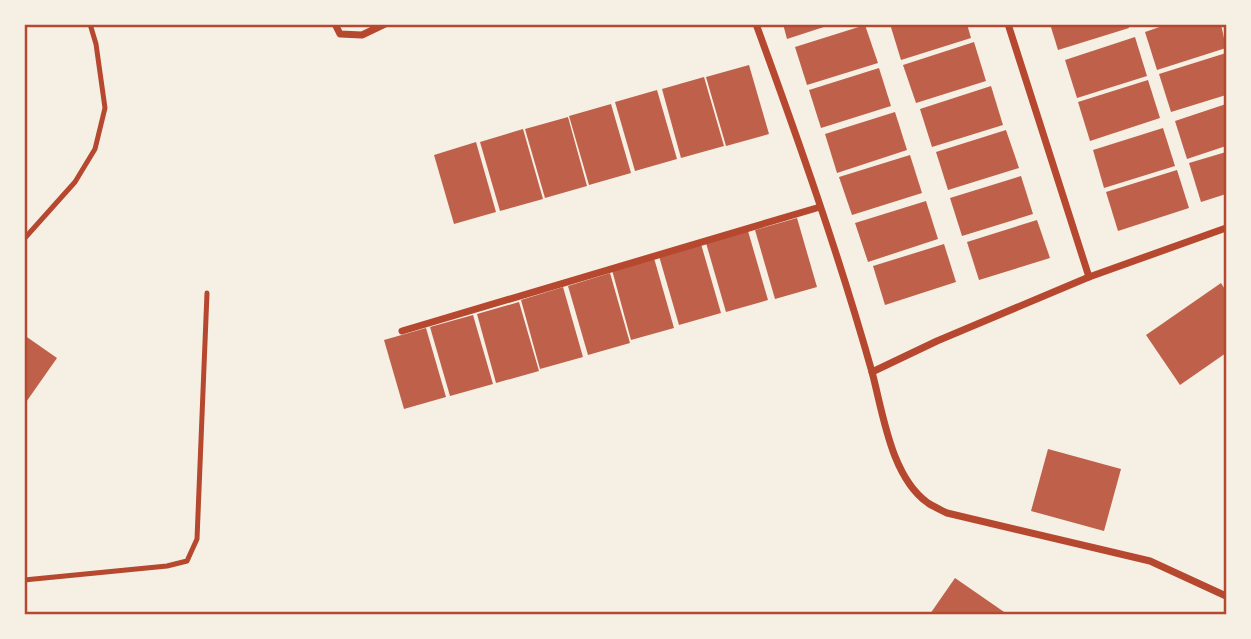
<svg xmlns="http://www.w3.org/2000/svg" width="1251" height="639" font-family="'PT Sans Narrow',sans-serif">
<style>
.building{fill:#bf614a}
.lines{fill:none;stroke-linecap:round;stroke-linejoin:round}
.service{stroke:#b5482f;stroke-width:5}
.minor{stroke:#b5482f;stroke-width:7}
.neatline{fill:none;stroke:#b5482f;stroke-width:2.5}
</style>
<rect width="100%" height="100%" fill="#f6efe4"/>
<g class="building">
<polygon points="783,24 830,24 830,25 787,39"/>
<polygon points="890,24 967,24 971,38 901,60"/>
<polygon points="1050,24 1128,24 1129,28 1058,50"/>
<polygon points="1168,24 1221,24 1226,48 1157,70 1145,32"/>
<polygon points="865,25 878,63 807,85 795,47"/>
<polygon points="1135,37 1147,76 1077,98 1065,60"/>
<polygon points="974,42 986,81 916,103 903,65"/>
<polygon points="1226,53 1226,95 1171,112 1159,74"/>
<polygon points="749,65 769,134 726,146 706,77"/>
<polygon points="879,68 891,106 821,128 809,90"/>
<polygon points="704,77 724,146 681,158 662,89"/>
<polygon points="1148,80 1160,118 1090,141 1078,102"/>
<polygon points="991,86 1003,125 932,147 920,109"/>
<polygon points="657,90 677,159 635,171 615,102"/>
<polygon points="611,104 631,173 589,185 569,116"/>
<polygon points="1226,104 1226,146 1187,159 1175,121"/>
<polygon points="895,112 907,150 837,173 825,134"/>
<polygon points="568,117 587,186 545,198 525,129"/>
<polygon points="1163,128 1175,166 1104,188 1093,150"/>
<polygon points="523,129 543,199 500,211 480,142"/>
<polygon points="1006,130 1019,168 948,190 936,152"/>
<polygon points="476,142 496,212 454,224 434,155"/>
<polygon points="1226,152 1226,194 1201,202 1189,163"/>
<polygon points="910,155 922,193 852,215 839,177"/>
<polygon points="1177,170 1189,208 1118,231 1106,192"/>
<polygon points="1021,176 1033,214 962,236 950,198"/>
<polygon points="926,201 938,239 868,262 855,223"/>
<polygon points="797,218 817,287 775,299 755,230"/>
<polygon points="1037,220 1050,258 979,280 967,242"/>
<polygon points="748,231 768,300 726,312 706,243"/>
<polygon points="701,244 721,313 679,325 659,256"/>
<polygon points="944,244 956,282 885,305 873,266"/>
<polygon points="654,258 674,328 631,340 612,270"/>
<polygon points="610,273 630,343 588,355 568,286"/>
<polygon points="1221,283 1226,291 1226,353 1180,385 1146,335"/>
<polygon points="563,287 583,357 540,369 521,300"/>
<polygon points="519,302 539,371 496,383 477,314"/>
<polygon points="473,315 493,384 450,396 430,327"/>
<polygon points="426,328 446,397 404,409 384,340"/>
<polygon points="24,335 57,358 24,405"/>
<polygon points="1048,449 1121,469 1104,531 1031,511"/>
<polygon points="955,578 1007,614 930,614"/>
</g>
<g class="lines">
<g class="service">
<polyline points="24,239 75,182 95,149 105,108 96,44 90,24"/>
<polyline points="24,580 167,566 187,561 197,539 207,293"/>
</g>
<g class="minor">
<polyline points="335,24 340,34 362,35 385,24"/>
<path d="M756 24C798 139 839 255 872 372"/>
<polyline points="1008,24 1089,277"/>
<path d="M1226 228 1089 277 937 341 872 372C883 413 891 477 928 503 934 507 941 510 947 513L1150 561 1226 596"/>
<polyline points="402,331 820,207"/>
</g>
</g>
<rect width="1251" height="639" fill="none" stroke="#f6efe4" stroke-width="52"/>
<rect x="26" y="26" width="1199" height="587" class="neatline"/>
</svg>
